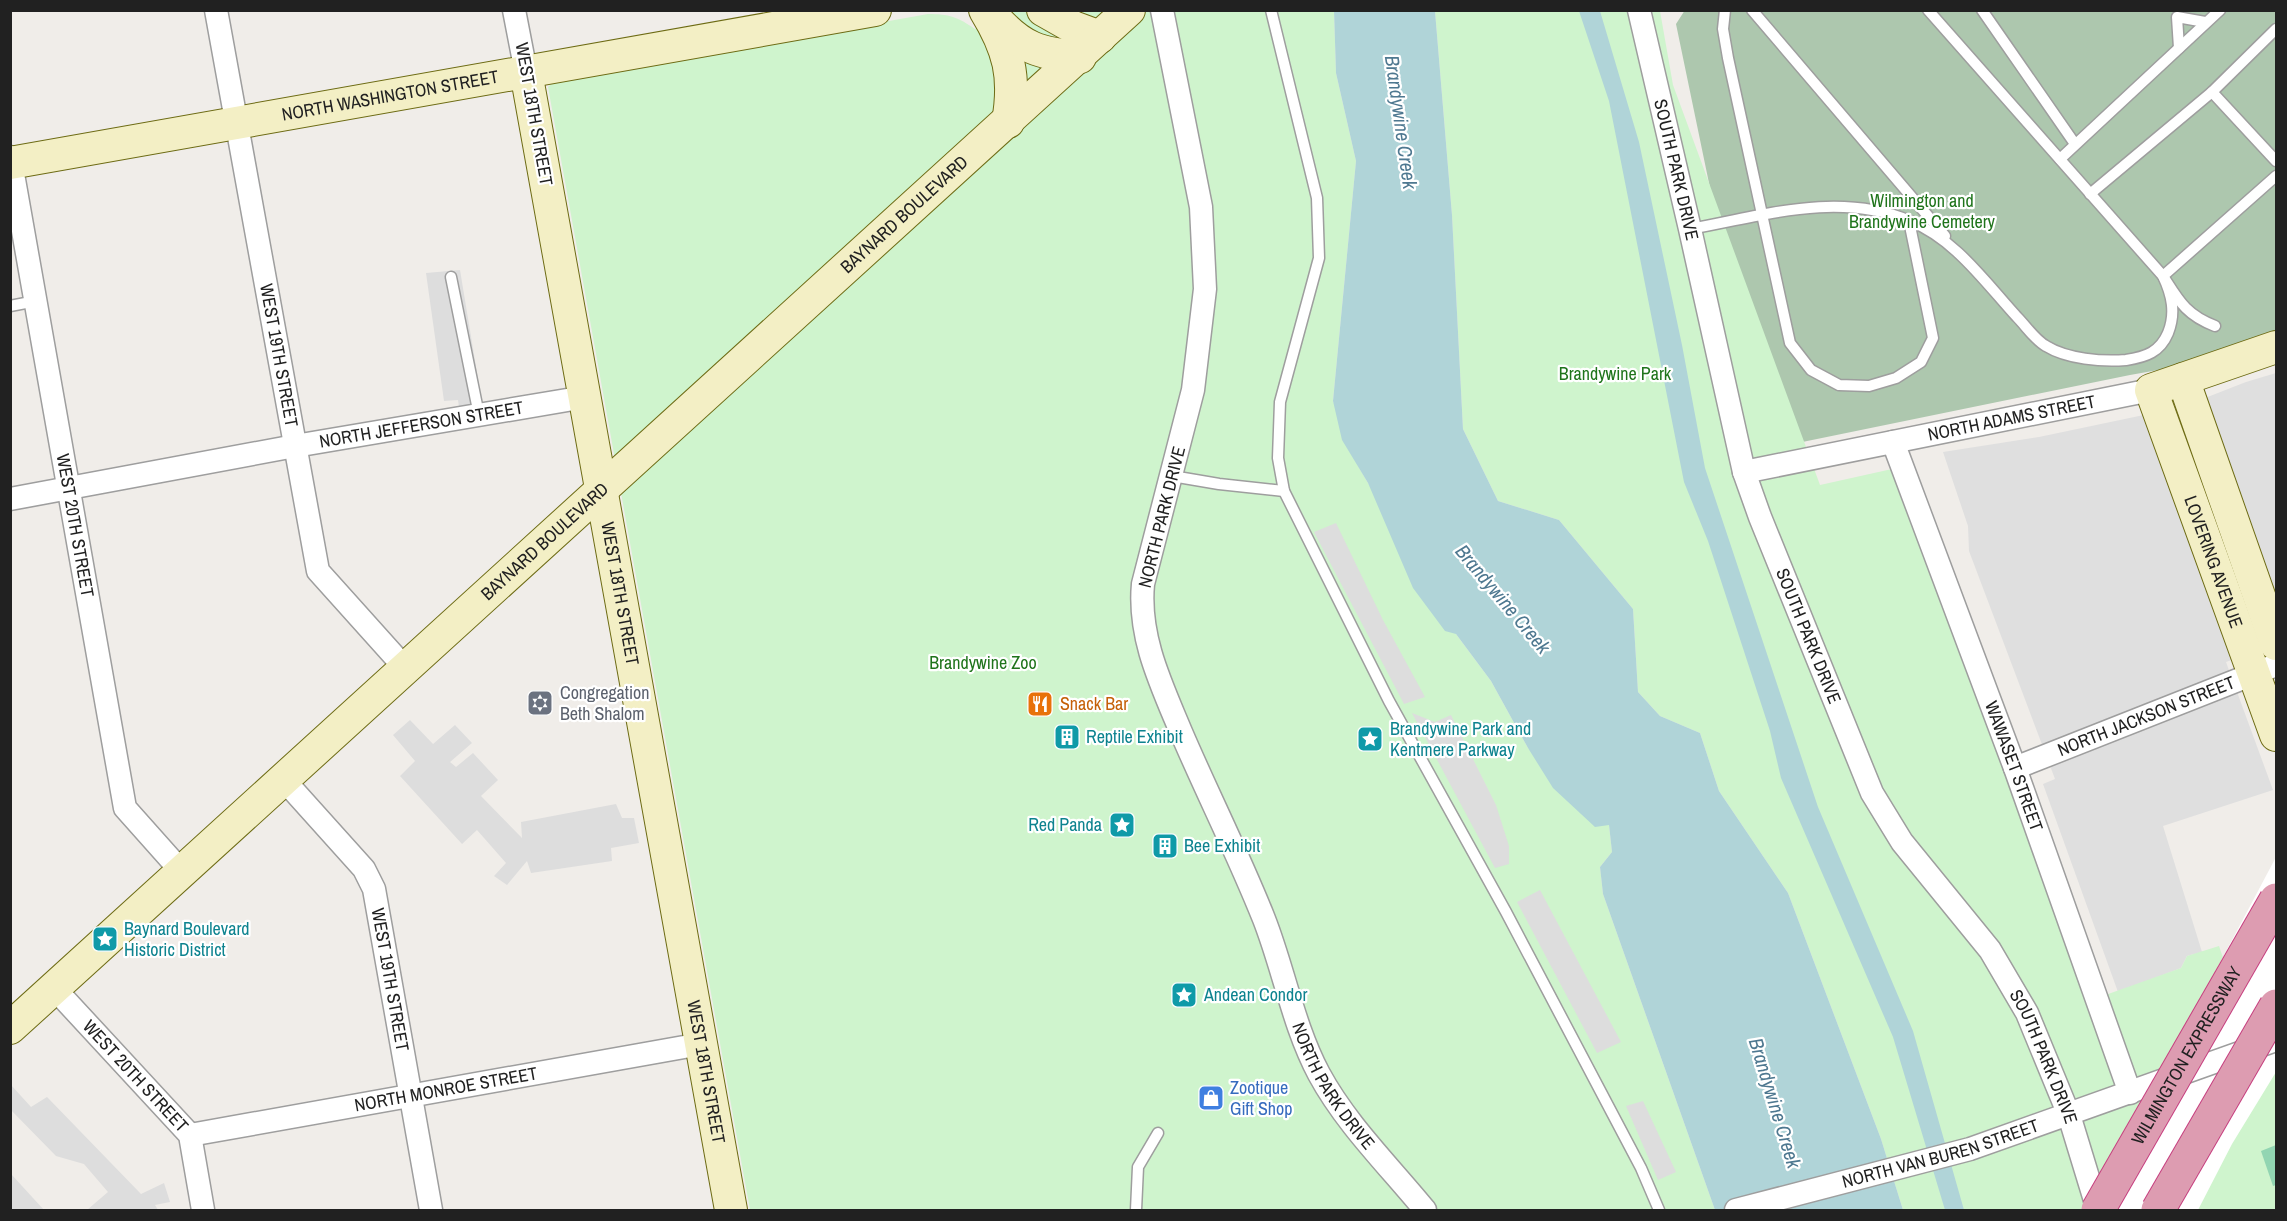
<svg xmlns="http://www.w3.org/2000/svg" width="2287" height="1221" font-family="'Archivo Narrow',sans-serif">
<style>
.residential{fill:#dfdfdf}
.cemetery{fill:#adc7ae}
.park{fill:#cff4cd}
.pitch{fill:#92d5b2}
.parking{fill:#ddd}
.water{fill:#b0d4d8}
.pier{fill:#fff}
.lines{fill:none;stroke-linecap:round;stroke-linejoin:round}
.lane-casing{stroke:#9e9e9e;stroke-width:13}
.street-casing{stroke:#9e9e9e;stroke-width:25}
.secondary-casing{stroke:#6d6b14;stroke-width:34}
.lane{stroke:#fff;stroke-width:10}
.street{stroke:#fff;stroke-width:22}
.secondary{stroke:#f3efc5;stroke-width:32}
.highway-bridge-casing{stroke:#c63f7f;stroke-width:35;stroke-linecap:butt}
.highway-bridge{stroke:#dd9cb1;stroke-width:33}
.labels{text-anchor:middle;stroke-width:4.5;stroke-linejoin:round;paint-order:stroke}
.street-label{font-size:18px;fill:#212121;stroke:#fff}
.park-label{font-size:18px;fill:#1f741b;stroke:#fff}
.worship-label{font-size:18px;fill:#5b616d;stroke:#fff;text-anchor:start}
.food-label{font-size:18px;fill:#c56008;stroke:#fff;text-anchor:start}
.culture-label{font-size:18px;fill:#0d838f;stroke:#fff;text-anchor:start}
.shop-label{font-size:18px;fill:#366cbe;stroke:#fff;text-anchor:start}
.water-label{font-size:20px;font-style:italic;fill:#4e7890;stroke:#fff}
</style>
<rect width="100%" height="100%" fill="#f0ede9"/>
<polygon class="residential" points="2276,373 2276,623 2243,656 2226,662 2273,790 2163,826 2202,952 2187,956 2181,968 2118,992 2043,784 2055,779 1969,551 1968,526 1943,452 2039,437 2139,416 2205,398 2246,382"/>
<polygon class="cemetery" points="1685,10 2276,11 2276,339 2237,356 2130,375 1768,449 1721,241 1676,24"/>
<g class="park">
<path d="M998 11H1334L1336 73 1356 161 1333 401 1358 466 1368 483 1456 634 1491 681 1528 748 1609 825 1612 852 1600 867 1603 894 1715 1210H750L548 87 554 81 928 14C949 14 958 17 975 29Z"/>
<polygon points="1435,11 1660,11 1673,85 1820,485 1901,467 2097,998 2181,968 2187,956 2219,946 2254,1048 2276,1040 2276,1210 1903,1210 1881,1139 1788,893 1719,791 1700,733 1660,716 1638,692 1633,609 1559,520 1498,501 1463,429 1452,215"/>
</g>
<polygon class="pitch" points="2276,1145 2276,1185 2273,1186 2261,1151"/>
<g class="parking">
<polygon points="460,270 482,403 459,407 458,400 444,401 426,273"/>
<polygon points="1336,523 1383,620 1425,697 1404,704 1314,532"/>
<polygon points="1412,713 1435,722 1451,715 1496,805 1509,846 1509,864 1495,868"/>
<polygon points="410,720 433,744 455,725 472,743 450,762 456,767 473,753 498,780 481,796 522,838 521,822 616,804 622,818 634,818 639,843 611,848 612,861 531,873 527,861 507,885 494,876 506,863 477,830 462,844 400,776 415,761 393,735"/>
<polygon points="1540,890 1621,1042 1597,1053 1517,902"/>
<polygon points="11,1085 31,1107 47,1097 141,1194 164,1183 170,1202 155,1205 158,1210 87,1210 108,1192 84,1164 56,1156 11,1110"/>
<polygon points="1643,1101 1676,1172 1658,1180 1626,1106"/>
<polygon points="11,1174 44,1210 11,1210"/>
</g>
<g class="water">
<polygon points="1334,11 1435,11 1452,215 1463,429 1498,501 1559,520 1633,609 1638,692 1660,716 1700,733 1719,791 1788,893 1881,1139 1903,1210 1715,1210 1603,894 1600,867 1612,852 1609,825 1595,827 1553,788 1528,748 1491,681 1456,634 1445,631 1413,588 1368,483 1342,440 1333,401 1356,161 1336,73"/>
<polygon points="1579,11 1600,11 1639,142 1682,345 1705,468 1818,807 1913,1031 1964,1210 1945,1210 1893,1037 1781,778 1770,731 1708,541 1684,482 1609,101"/>
</g>
<polygon class="pier" points="2276,857 2276,1072 2232,1144 2198,1210 2089,1210"/>
<g class="lines">
<g class="lane-casing">
<g id="lane">
<polyline points="1271,10 1317,198 1319,258 1280,402 1278,458 1284,491 1389,701 1506,912 1641,1168 1659,1210"/>
<polyline points="1725,10 1723,29 1728,58 1790,343 1811,370 1839,385 1869,386 1896,378 1921,362 1933,338 1909,221"/>
<polyline points="1752,10 1945,236"/>
<polyline points="1982,10 2075,144"/>
<polyline points="2179,48 2177,17 2205,22"/>
<polyline points="2212,92 2276,161"/>
<polyline points="2060,159 2220,10"/>
<polyline points="2090,194 2212,92 2276,29"/>
<path d="M1690 229C1762 216 1838 191 1910 221 1955 239 1985 282 2017 317 2026 326 2035 340 2046 346 2067 359 2102 362 2126 360 2146 357 2160 352 2168 333 2176 313 2172 295 2163 276L1928 10"/>
<polyline points="451,277 479,415"/>
<polyline points="10,306 36,301"/>
<path d="M2215 326C2186 315 2179 301 2163 276L2276 176"/>
<polyline points="1172,476 1219,484 1284,491"/>
<polyline points="1136,1210 1138,1167 1158,1133"/>
</g>
</g>
<g class="street-casing">
<g id="street">
<path id="s1" d="M216 10 318 571 406 669"/>
<polyline points="514,10 526,72"/>
<path id="s2" d="M1162 10 1201 207 1205 289 1193 390 1143 584C1138 637 1161 684 1181 732 1208 795 1239 856 1264 919 1284 970 1293 1025 1319 1074 1346 1124 1389 1166 1425 1210"/>
<path id="s3" d="M1639 10 1690 229 1744 472 1760 517 1872 793 1902 842 1990 950 2027 1013 2069 1115 2098 1210"/>
<path id="s4" d="M10 157 125 808 182 872"/>
<path id="s5" d="M1893 442 2015 768 2130 1093"/>
<path id="s6" d="M1744 472 2151 390"/>
<path id="s7" d="M10 499 295 446 585 397"/>
<path id="s8" d="M2015 768 2276 665"/>
<path id="s9" d="M284 780 364 869 374 889 431 1210"/>
<path id="s10" d="M54 988 190 1135 203 1210"/>
<path id="s11" d="M190 1135 701 1044"/>
<path id="s12" d="M1736 1210 1970 1149 2276 1040"/>
</g>
</g>
<g class="secondary-casing">
<g id="secondary">
<path d="M985 10C1009 49 1016 77 1008 122"/>
<polyline points="1043,10 1073,27 1100,37"/>
<path d="M994 17C1021 48 1040 54 1080 57"/>
<path id="s13" d="M526 72 731 1210"/>
<path id="s14" d="M10 163 875 10"/>
<path id="s15" d="M2276 347 2151 390 2276 735"/>
<polyline points="2183,379 2276,644"/>
<path id="s16" d="M10 1028 1129 10"/>
</g>
</g>
<use href="#lane" class="lane"/>
<use href="#street" class="street"/>
<use href="#secondary" class="secondary"/>
<g class="highway-bridge-casing">
<g id="highway-bridge">
<path id="s17" d="M2098 1210 2276 900"/>
<polyline points="2158,1210 2276,1006"/>
</g>
</g>
<use href="#highway-bridge" class="highway-bridge"/>
</g>
<defs>
<g id="synagogue-square" transform="scale(1.35)"><rect x="-9" y="-9" width="18" height="18" rx="4" fill="#6b7280" stroke="#fff"/><path d="M0-6.5L5.6 3.2H-5.6ZM0 6.5L5.6-3.2H-5.6Z" fill="#fff"/></g>
<g id="restaurant-square" transform="scale(1.35)"><rect x="-9" y="-9" width="18" height="18" rx="4" fill="#e8710a" stroke="#fff"/><path d="M-5-6h1v4h1v-4h1v4h1v-4h1v5L-1.5 .5V6h-2V.5L-5-1ZM5-6V6H3V1.5H1.5Q1.5-4 5-6Z" fill="#fff"/></g>
<g id="building-square" transform="scale(1.35)"><rect x="-9" y="-9" width="18" height="18" rx="4" fill="#0f9aa8" stroke="#fff"/><path d="M-4-6H4V6H1V3H-1V6H-4ZM-2.5-4.3h1.7v1.8h-1.7ZM.8-4.3h1.7v1.8H.8ZM-2.5-1h1.7V.8h-1.7ZM.8-1h1.7V.8H.8Z" fill="#fff"/></g>
<g id="sight-square" transform="scale(1.35)"><rect x="-9" y="-9" width="18" height="18" rx="4" fill="#0f9aa8" stroke="#fff"/><path d="M0-6L1.8-2.2L6-1.7L2.9 1.2L3.7 5.4L0 3.3L-3.7 5.4L-2.9 1.2L-6-1.7L-1.8-2.2Z" fill="#fff"/></g>
<g id="shop-square" transform="scale(1.35)"><rect x="-9" y="-9" width="18" height="18" rx="4" fill="#3f7fe0" stroke="#fff"/><path d="M-5-2.5h2.3a2.7 3.5 0 0 1 5.4 0H5L5.5 6h-11ZM-1.5-2.5h3a1.5 2.3 0 0 0-3 0Z" fill="#fff"/></g>
</defs>
<g fill-rule="evenodd">
<use href="#synagogue-square" x="540" y="703"/>
<use href="#restaurant-square" x="1040" y="704"/>
<use href="#building-square" x="1067" y="737"/>
<use href="#sight-square" x="1370" y="739"/>
<use href="#sight-square" x="1122" y="825"/>
<use href="#building-square" x="1165" y="846"/>
<use href="#sight-square" x="105" y="939"/>
<use href="#sight-square" x="1184" y="995"/>
<use href="#shop-square" x="1211" y="1098"/>
</g>
<g class="labels">
<g class="street-label">
<text dy="6" stroke="none"><textPath href="#s14" startOffset="386">NORTH WASHINGTON STREET</textPath></text>
<text transform="translate(534 114) rotate(80)" y="6">WEST 18TH STREET</text>
<text dy="6" stroke="none"><textPath href="#s3" startOffset="164">SOUTH PARK DRIVE</textPath></text>
<text dy="6" stroke="none"><textPath href="#s16" startOffset="1209">BAYNARD BOULEVARD</textPath></text>
<text dy="6" stroke="none"><textPath href="#s1" startOffset="351">WEST 19TH STREET</textPath></text>
<text dy="6" stroke="none"><textPath href="#s6" startOffset="273">NORTH ADAMS STREET</textPath></text>
<text dy="6" stroke="none"><textPath href="#s7" startOffset="418">NORTH JEFFERSON STREET</textPath></text>
<text transform="translate(1162 517) rotate(-76)" y="6">NORTH PARK DRIVE</text>
<text dy="6" stroke="none"><textPath href="#s4" startOffset="374">WEST 20TH STREET</textPath></text>
<text dy="6" stroke="none"><textPath href="#s16" startOffset="723">BAYNARD BOULEVARD</textPath></text>
<text dy="6" stroke="none"><textPath href="#s15" startOffset="315">LOVERING AVENUE</textPath></text>
<text dy="6" stroke="none"><textPath href="#s13" startOffset="530">WEST 18TH STREET</textPath></text>
<text dy="6" stroke="none"><textPath href="#s3" startOffset="650">SOUTH PARK DRIVE</textPath></text>
<text dy="6" stroke="none"><textPath href="#s8" startOffset="141">NORTH JACKSON STREET</textPath></text>
<text dy="6" stroke="none"><textPath href="#s5" startOffset="346">WAWASET STREET</textPath></text>
<text dy="6" stroke="none"><textPath href="#s9" startOffset="234">WEST 19TH STREET</textPath></text>
<text dy="6" stroke="none"><textPath href="#s17" startOffset="178">WILMINGTON EXPRESSWAY</textPath></text>
<text dy="6" stroke="none"><textPath href="#s3" startOffset="1136">SOUTH PARK DRIVE</textPath></text>
<text dy="6" stroke="none"><textPath href="#s13" startOffset="1016">WEST 18TH STREET</textPath></text>
<text dy="6" stroke="none"><textPath href="#s10" startOffset="120">WEST 20TH STREET</textPath></text>
<text dy="6" stroke="none"><textPath href="#s2" startOffset="1126">NORTH PARK DRIVE</textPath></text>
<text dy="6" stroke="none"><textPath href="#s11" startOffset="260">NORTH MONROE STREET</textPath></text>
<text dy="6" stroke="none"><textPath href="#s12" startOffset="212">NORTH VAN BUREN STREET</textPath></text>
</g>
<g class="park-label">
<text x="1922" y="207">Wilmington and<tspan x="1922" dy="21">Brandywine Cemetery</tspan></text>
<text x="1615" y="380">Brandywine Park</text>
<text x="983" y="669">Brandywine Zoo</text>
</g>
<g class="worship-label">
<text x="560" y="699">Congregation<tspan x="560" dy="21">Beth Shalom</tspan></text>
</g>
<g class="food-label">
<text x="1060" y="710">Snack Bar</text>
</g>
<g class="culture-label">
<text x="1390" y="735">Brandywine Park and<tspan x="1390" dy="21">Kentmere Parkway</tspan></text>
<text x="1086" y="743">Reptile Exhibit</text>
<text x="1102" y="831" text-anchor="end">Red Panda</text>
<text x="1184" y="852">Bee Exhibit</text>
<text x="124" y="935">Baynard Boulevard<tspan x="124" dy="21">Historic District</tspan></text>
<text x="1204" y="1001">Andean Condor</text>
</g>
<g class="shop-label">
<text x="1230" y="1094">Zootique<tspan x="1230" dy="21">Gift Shop</tspan></text>
</g>
<g class="water-label">
<text transform="translate(1401 122) rotate(82)" y="7">Brandywine Creek</text>
<text transform="translate(1503 599) rotate(50)" y="7">Brandywine Creek</text>
<text transform="translate(1775 1103) rotate(73)" y="7">Brandywine Creek</text>
</g>
</g>
<rect width="2287" height="1221" fill="none" stroke="#212121" stroke-width="24"/>
</svg>
